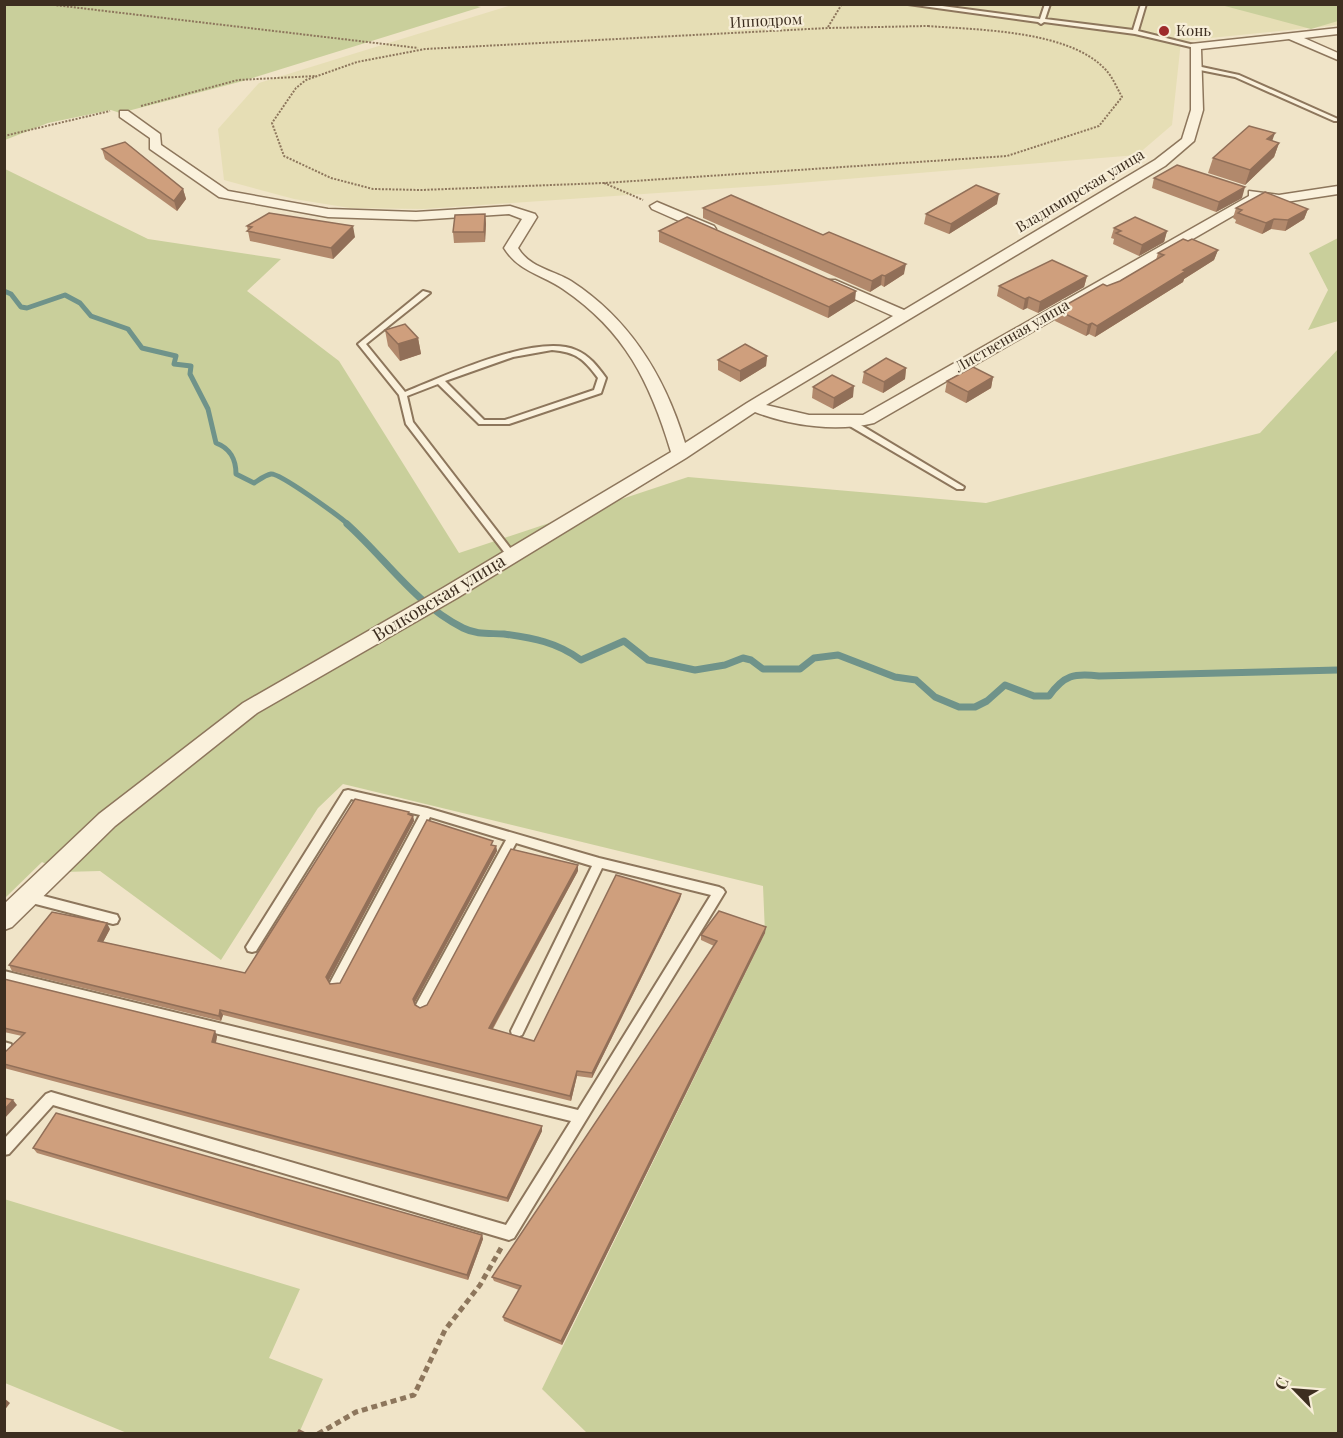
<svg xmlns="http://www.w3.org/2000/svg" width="1343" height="1438" font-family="'Playfair Display',serif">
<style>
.farmland{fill:#e6deb5}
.green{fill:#c9cf9b}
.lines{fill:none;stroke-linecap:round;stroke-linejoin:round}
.stream-far1{stroke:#6f938a;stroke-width:5}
.stream{stroke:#6f938a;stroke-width:7}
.lane-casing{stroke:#8d765c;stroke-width:4}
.street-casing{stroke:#8d765c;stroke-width:3}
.path-far1{stroke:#8d765c;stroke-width:2;stroke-dasharray:2 1.5;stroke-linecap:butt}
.path{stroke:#8d765c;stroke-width:5;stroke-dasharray:6 4;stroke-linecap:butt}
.lane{fill:#faf1dc;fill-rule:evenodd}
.street{fill:#faf1dc;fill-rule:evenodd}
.wall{fill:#b2896c}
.shaded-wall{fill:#916f58}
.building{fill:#cf9f7d;stroke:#916f58;stroke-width:1.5}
.poi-dot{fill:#9e2a2b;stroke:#f7eed8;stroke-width:2}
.labels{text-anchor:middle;stroke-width:4.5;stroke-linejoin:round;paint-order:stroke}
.far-street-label{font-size:15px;fill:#3d2e20;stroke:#f7eed8}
.far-poi-label{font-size:15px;fill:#3d2e20;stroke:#f7eed8;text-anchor:start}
.street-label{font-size:18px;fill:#3d2e20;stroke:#f7eed8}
</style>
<rect width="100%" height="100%" fill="#f0e4c8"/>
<polygon class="farmland" points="512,5 1338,5 1338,25 1181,41 1172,125 1137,155 775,185 423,209 350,208 294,199 224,180 218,129 259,83"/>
<g class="green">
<polygon points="469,4 481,7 243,81 120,113 111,110 48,123 5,140 5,5"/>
<polygon points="1221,5 1338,5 1338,21 1311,29"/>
<polygon points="5,169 148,239 281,259 247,291 339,361 459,553 688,477 986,503 1260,433 1338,349 1338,1433 587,1433 542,1389 765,933 763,886 343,784 318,808 221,960 100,871 63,872 42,862 5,898"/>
<polygon points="1338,238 1338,321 1308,330 1328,290 1309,253"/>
<polygon points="4,1199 300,1289 269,1358 323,1379 299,1433 127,1433 5,1383"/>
</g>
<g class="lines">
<path class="stream-far1" d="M4 291 11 294 21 307 27 308 65 295 80 303 91 316 128 329 142 348 176 356 174 364 191 366 190 374 208 409 216 443C230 448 236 460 236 474L254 483C259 480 265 475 271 474 280 473 339 516 349 525"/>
<path class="stream" d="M347 524C386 559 415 604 463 628 477 635 490 633 504 634 533 638 557 642 581 660L624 641 648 660 695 670 725 665 743 658 751 660 763 669H800L814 658 838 655 895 677 916 680 935 697 959 707H975L987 701 1005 685 1034 696H1049C1064 675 1074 673 1099 676L1338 670"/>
<g class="lane-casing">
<g id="lane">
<polygon points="908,4 927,4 1040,19 1045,4 1050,4 1045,19 1133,30 1141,4 1146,4 1138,31 1198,46 1195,48 1135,34 1044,22 1041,24 1038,22"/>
<polygon points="1197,66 1239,75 1338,119 1338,121 1334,121 1235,77 1195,69 1195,67"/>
<path d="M423 291 430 293 366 344 405 392C445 376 536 333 576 350 589 355 598 367 606 378L601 393 509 424H479L438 384 407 396 413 422 514 553 516 555 514 557H508L406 424 399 395 358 344ZM552 350C576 352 584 359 598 378L594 390 505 420H484L445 381 513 357Z"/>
<polygon points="848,421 854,421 964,487 963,489 957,489 848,425"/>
<polygon points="348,790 427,808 599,858 719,887 723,889 725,892 514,1238 509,1240 53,1105 9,1154 4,1155 4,1139 46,1094 51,1092 506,1225 571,1121 4,981 4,971 578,1110 711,895 602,868 522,1035 517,1037 512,1035 511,1031 592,866 516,843 426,1009 422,1011 418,1009 416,1005 418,1001 506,840 430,817 340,987 336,988 332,987 330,983 332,979 420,815 351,799 256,951 252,952 248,951 246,947 344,791"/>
<polygon points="28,892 113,914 117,915 119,919 117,923 113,924 28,902 24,900 22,897 24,894"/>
<polygon points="4,1042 11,1044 12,1048 11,1052 4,1054"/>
</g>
</g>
<g class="street-casing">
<g id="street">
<path d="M1338 28V34L1304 38 1338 53V60L1289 39 1201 49 1203 110 1194 141 1165 166 766 405 809 415H863L1249 196V191L1279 195 1338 186V194L1279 203 1262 199 874 423C836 432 791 426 755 412L686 458 457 598 257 713 115 826 12 927 4 930V904L99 814 243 703 443 588 671 452C650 382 625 331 563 289 541 274 519 272 504 248L522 219 509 214 416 220 328 217 219 197 150 149V138L120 117V111H128L160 134 161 145 228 191 328 209 416 212 510 206 535 214 537 217 518 248C530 268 553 270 571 281 631 320 665 377 685 443L747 403 893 316 825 286 823 283 825 280H835L904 310 1155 160 1182 139 1191 110V44Z"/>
<polygon points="657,202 714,226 716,229 709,233 704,232 652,209 650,206"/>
</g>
</g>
<g class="path-far1">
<polyline points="46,4 418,48"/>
<path d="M928 26C978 30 1068 30 1105 69 1112 76 1117 88 1122 97L1099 126 1007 156 604 183 421 190 373 189 331 178 284 156 272 123 296 88 306 80 357 62 425 49 828 28Z"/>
<polyline points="828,27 842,4"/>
<polyline points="141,106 238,80 316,76"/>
<polyline points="4,136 110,111"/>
<polyline points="604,183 643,200"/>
</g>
<polyline class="path" points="318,1434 356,1412 414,1395 445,1330 480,1285 501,1248"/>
<use href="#lane" class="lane"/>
<use href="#street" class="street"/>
</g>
<g class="wall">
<polygon points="1272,141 1279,143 1274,157 1245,185 1208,173 1213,158"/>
<polygon points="102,149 183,189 186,199 177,211 105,159"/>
<polygon points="1154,178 1242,198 1216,212 1152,188"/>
<polygon points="997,204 949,234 924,224 926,214"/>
<polygon points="703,208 904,274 884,287 881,285 870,292 703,218"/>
<polygon points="1236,208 1308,209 1304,219 1285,231 1271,229 1262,234 1235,223 1236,220 1233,218"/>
<polygon points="485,214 486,224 485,242 454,243 453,232"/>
<polygon points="247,226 355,237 333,259 250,241"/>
<polygon points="1114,228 1167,231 1164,242 1139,256 1113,244 1114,239 1111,238"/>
<polygon points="659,231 855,301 828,318 659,242"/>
<polygon points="1188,241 1218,250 1214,260 1184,279 1183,282 1095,337 1089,334 1086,336 1055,321 1057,310 1107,286 1120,281 1156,260 1158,253"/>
<polygon points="1087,276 1084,287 1038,313 1027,308 1023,310 997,296 999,286"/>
<polygon points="385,330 418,338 421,354 400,361 388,346"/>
<polygon points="767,356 766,366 740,382 718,370 718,360"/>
<polygon points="906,368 905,379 883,393 862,383 864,372"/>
<polygon points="993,377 991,388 966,403 945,392 947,381"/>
<polygon points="813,387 853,397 833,409 812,398"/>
<polygon points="410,815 413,816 414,821 328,981 330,984 340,983 494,845 496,846 497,851 414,1004 420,1008 427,1005 578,871 493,1029 534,1041 681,894 680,899 592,1078 577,1076 571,1101 223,1015 221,1021 12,971 9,965 110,929 103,942 245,973"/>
<polygon points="765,933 562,1345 504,1321 503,1317 519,1290 494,1281 492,1277 714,946 701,940 701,935"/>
<polygon points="4,979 217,1036 216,1043 542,1131 508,1202 4,1068 4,1053 22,1036 4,1032"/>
<polygon points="33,1148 482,1235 483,1239 468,1280 37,1153"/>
</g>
<g class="shaded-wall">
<polygon points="1275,133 1270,147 1267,139"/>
<polygon points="1279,143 1274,157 1245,185 1250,170"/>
<polygon points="1245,187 1242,198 1216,212 1219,202"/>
<polygon points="183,189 186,199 177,211 174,201"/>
<polygon points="999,194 997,204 949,234 951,224"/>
<polygon points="1308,209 1304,219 1285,231 1288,220"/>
<polygon points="485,214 486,224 485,242 484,232"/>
<polygon points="1274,219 1271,229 1262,234 1266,223"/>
<polygon points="353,226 355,237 333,259 331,248"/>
<polygon points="1167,231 1164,242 1139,256 1142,245"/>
<polygon points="1218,250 1214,260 1184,279 1183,282 1095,337 1097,326 1183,270"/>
<polygon points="906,264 904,274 884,287 885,276"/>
<polygon points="882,275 881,285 870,292 872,281"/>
<polygon points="1087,276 1084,287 1038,313 1040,302"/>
<polygon points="856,291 855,301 828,318 829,307"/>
<polygon points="1029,297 1027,308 1023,310 1025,299"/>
<polygon points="1092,323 1089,334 1086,336 1088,325"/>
<polygon points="418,338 421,354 400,361 398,344"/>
<polygon points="767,356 766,366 740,382 740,371"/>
<polygon points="906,368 905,379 883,393 884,382"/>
<polygon points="993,377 991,388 966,403 968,392"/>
<polygon points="854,386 853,397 833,409 834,398"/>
<polygon points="413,816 414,821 328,982 326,977"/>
<polygon points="496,846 497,851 414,1004 413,999"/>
<polygon points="578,865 578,871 490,1033 489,1028"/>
<polygon points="681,894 680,899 592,1078 592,1073"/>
<polygon points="107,923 110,929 101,946 98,941"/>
<polygon points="766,927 765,933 562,1345 561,1341"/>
<polygon points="220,1010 223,1015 221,1021 219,1016"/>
<polygon points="215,1031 217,1036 215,1047 212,1042"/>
<polygon points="577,1071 577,1076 571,1101 570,1096"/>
<polygon points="13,1100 17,1105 4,1119 4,1110"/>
<polygon points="542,1126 542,1131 508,1202 507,1198"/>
<polygon points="482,1235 483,1239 468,1280 467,1275"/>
<polygon points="4,1398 10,1403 4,1411"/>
</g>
<g class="building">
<polygon points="1249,126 1275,133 1267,139 1279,143 1250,170 1213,158"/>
<polygon points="125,142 183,189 174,201 102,149"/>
<polygon points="1177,165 1245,187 1219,202 1154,178"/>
<polygon points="976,185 999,194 951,224 926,214"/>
<polygon points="1265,192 1308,209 1288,220 1274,219 1266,223 1238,213 1242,210 1236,208"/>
<polygon points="731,195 823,235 829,232 906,264 885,276 882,275 872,281 703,208"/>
<polygon points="269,213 353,226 331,248 247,231 252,227 247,226"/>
<polygon points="485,214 484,232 453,232 455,215"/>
<polygon points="687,217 856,291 829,307 659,231"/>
<polygon points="1135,217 1167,231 1142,245 1116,233 1121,231 1114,228"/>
<polygon points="1183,239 1188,241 1192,239 1218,250 1183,270 1186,271 1097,326 1092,323 1088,325 1057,310 1103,284 1107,286 1120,281 1164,255 1158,253"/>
<polygon points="1052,260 1087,276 1040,302 1029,297 1025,299 999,286"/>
<polygon points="405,324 418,338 398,344 385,330"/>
<polygon points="745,344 767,356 740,371 718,360"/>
<polygon points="886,358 906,368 884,382 864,372"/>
<polygon points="973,367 993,377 968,392 947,381"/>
<polygon points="832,375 854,386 834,398 813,387"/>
<polygon points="355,799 409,812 408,814 413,816 326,977 330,984 340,983 427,820 493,841 491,845 496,846 413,999 415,1005 420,1008 427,1005 511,849 578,865 489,1028 534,1041 616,875 681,894 592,1073 577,1071 570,1096 220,1010 219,1016 9,965 52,912 107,923 98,941 245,973"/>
<polygon points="719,911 766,927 561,1341 503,1317 521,1286 492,1277 717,941 701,935"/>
<polygon points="4,979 215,1031 212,1042 542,1126 507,1198 4,1064 4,1053 25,1033 4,1028"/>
<polygon points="4,1098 13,1100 4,1110"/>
<polygon points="56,1113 482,1235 467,1275 33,1148"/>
<polygon points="299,1430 307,1434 297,1434"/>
</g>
<circle class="poi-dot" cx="1164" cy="31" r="6"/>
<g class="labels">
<g class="far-street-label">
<text transform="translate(766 21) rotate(-3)" y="5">Ипподром</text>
<text transform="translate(1080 191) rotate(-31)" y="5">Владимирская улица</text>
<text transform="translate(1012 336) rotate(-30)" y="5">Лиственная улица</text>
</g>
<g class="far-poi-label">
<text x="1176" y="36">Конь</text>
</g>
<g class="street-label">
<text transform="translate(439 598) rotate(-31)" y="6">Волковская улица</text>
</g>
</g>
<rect width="1343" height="1438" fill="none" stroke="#3d2e20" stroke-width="12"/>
<g transform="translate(1295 1390) rotate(295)" stroke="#f7eed8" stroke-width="4.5" paint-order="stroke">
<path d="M0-4.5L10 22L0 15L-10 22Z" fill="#3d2e20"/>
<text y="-9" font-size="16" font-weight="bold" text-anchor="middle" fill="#3d2e20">С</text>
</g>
</svg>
